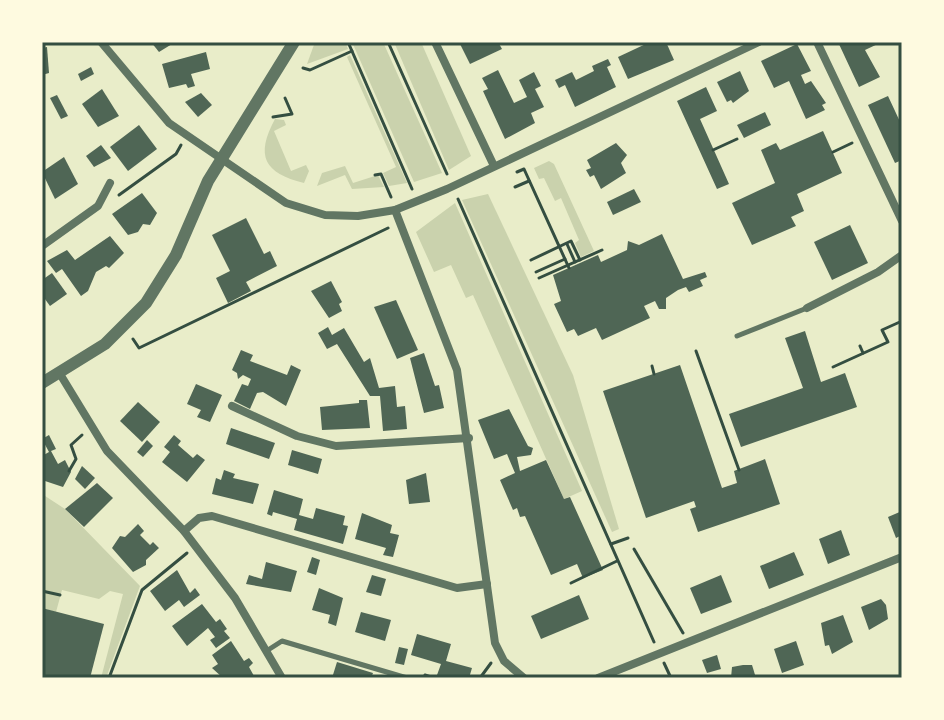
<svg xmlns="http://www.w3.org/2000/svg" width="944" height="720" font-family="Raleway,sans-serif">
<style>
.green{fill:#cad2ad}
.building{fill:#4f6655}
.lines{fill:none;stroke-linecap:round;stroke-linejoin:round}
.path{stroke:#344e41;stroke-width:3}
.service{stroke:#617663;stroke-width:5}
.minor{stroke:#617663;stroke-width:8}
.tertiary{stroke:#617663;stroke-width:12}
.neatline{fill:none;stroke:#344e41;stroke-width:3}
</style>
<rect width="100%" height="100%" fill="#e9edc9"/>
<g class="green">
<polygon points="315,42 345,42 348,49 307,64"/>
<polygon points="352,42 383,42 442,173 414,182"/>
<polygon points="394,42 421,42 471,156 449,170"/>
<polygon points="350,55 407,183 389,186 383,173 396,167 347,57"/>
<path d="M275 119 284 120 286 125 274 131 291 171 306 165 309 171 304 183C264 173 255 156 275 119Z"/>
<polygon points="549,161 554,164 594,251 581,257 575,243 579,240 561,198 555,201 544,178 539,179 534,168"/>
<polygon points="345,166 353,183 378,175 384,187 352,189 345,175 317,186 322,173"/>
<polygon points="488,194 573,375 619,529 612,532 462,200"/>
<polygon points="455,203 582,491 564,499 473,295 466,298 451,265 434,272 416,232"/>
<polygon points="42,494 65,509 140,586 106,678 101,678 123,594 110,591 99,599 62,590 56,612 42,608"/>
</g>
<g class="building">
<polygon points="151,42 171,42 172,44 159,52"/>
<polygon points="464,42 498,42 502,49 470,64 460,44"/>
<polygon points="650,42 666,42 674,60 628,79 618,57"/>
<polygon points="838,42 882,42 865,50 880,77 859,87"/>
<polygon points="797,44 811,71 801,75 805,84 811,81 826,103 822,105 825,110 806,119 789,81 774,88 761,61"/>
<polygon points="47,47 49,73 42,75 42,48"/>
<polygon points="206,52 210,69 191,74 195,86 188,88 186,84 169,88 162,64"/>
<polygon points="608,59 611,65 607,67 616,87 575,107 565,85 559,88 555,80 572,72 576,80 594,71 592,66"/>
<polygon points="91,67 94,74 81,81 78,74"/>
<polygon points="498,70 514,103 527,97 519,80 534,72 541,86 535,89 544,107 531,113 535,123 505,139 483,91 488,89 482,78"/>
<polygon points="740,71 749,91 733,103 731,100 727,102 717,82"/>
<polygon points="706,87 717,111 700,119 729,184 717,189 677,101"/>
<polygon points="102,89 119,116 98,127 82,104"/>
<polygon points="201,93 212,105 198,117 185,102"/>
<polygon points="57,95 68,116 61,119 50,98"/>
<polygon points="888,96 902,126 902,160 895,163 868,105"/>
<polygon points="765,112 771,125 744,138 737,125"/>
<polygon points="139,125 157,149 128,171 110,147"/>
<polygon points="823,131 842,173 797,194 804,211 791,217 796,226 752,245 732,203 775,183 761,150 776,143 780,150"/>
<polygon points="616,143 627,155 621,163 626,173 601,189 594,175 590,177 586,170 591,168 587,160"/>
<polygon points="101,145 111,158 94,167 86,156"/>
<polygon points="64,157 78,184 55,199 42,172"/>
<polygon points="634,189 641,202 613,215 607,202"/>
<polygon points="142,193 157,213 150,225 143,224 138,232 128,235 112,214"/>
<polygon points="246,218 264,254 270,251 277,266 246,282 251,291 228,303 216,278 230,271 212,235"/>
<polygon points="850,225 868,263 832,280 814,242"/>
<polygon points="662,234 683,279 705,272 707,277 700,280 703,286 689,292 686,287 678,290 666,298 666,309 659,309 655,301 644,306 650,318 602,340 596,328 578,336 574,329 567,332 554,304 561,301 553,275 598,255 601,262 627,250 628,241 639,245"/>
<polygon points="110,236 124,253 109,268 106,266 96,272 88,291 81,296 62,269 56,273 47,261 67,250 75,260"/>
<polygon points="52,273 67,294 50,306 42,295 42,280"/>
<polygon points="331,281 342,302 339,304 342,311 329,318 311,291"/>
<polygon points="396,300 418,350 397,359 374,307"/>
<polygon points="328,327 332,335 344,328 364,362 370,358 379,388 395,386 397,407 405,406 407,429 383,431 380,396 370,396 337,344 327,349 318,333"/>
<polygon points="805,331 821,382 845,373 857,407 741,447 729,414 803,388 785,338"/>
<polygon points="241,350 253,355 250,361 287,375 291,365 301,370 286,406 263,392 257,393 250,409 234,401 242,384 248,386 251,379 243,375 238,379 237,373 232,370"/>
<polygon points="424,353 435,386 439,385 444,408 424,413 410,358"/>
<polygon points="680,365 722,488 737,483 734,471 765,459 780,504 698,532 690,509 696,507 694,501 646,518 603,391"/>
<polygon points="196,384 222,395 210,422 197,417 201,410 187,404"/>
<polygon points="359,400 367,400 370,428 322,430 320,407 359,403"/>
<polygon points="138,402 160,422 142,442 120,421"/>
<polygon points="509,409 528,446 533,448 531,455 517,457 520,471 546,460 564,499 570,497 603,570 583,578 577,564 551,575 525,516 520,517 517,508 513,510 500,480 515,473 507,454 494,459 478,420"/>
<polygon points="231,428 275,443 269,459 226,444"/>
<polygon points="49,435 56,449 51,451 58,464 65,460 71,472 63,487 42,480 42,456 49,452 42,439"/>
<polygon points="174,435 181,441 178,445 193,458 197,454 205,460 187,482 162,462 170,452 164,447"/>
<polygon points="147,440 153,446 143,457 137,452"/>
<polygon points="292,450 322,459 318,474 288,465"/>
<polygon points="82,466 95,478 85,489 75,479"/>
<polygon points="224,470 235,474 233,478 259,484 253,504 212,494 216,478 221,480"/>
<polygon points="426,473 430,502 409,504 406,480"/>
<polygon points="97,483 113,498 84,527 65,509"/>
<polygon points="274,490 303,499 299,515 313,519 316,508 345,516 343,525 348,526 343,544 294,530 297,519 273,512 272,516 267,514"/>
<polygon points="902,511 902,535 896,538 888,517"/>
<polygon points="362,513 392,525 390,533 399,535 393,557 383,555 386,548 355,539"/>
<polygon points="138,524 144,531 140,535 150,545 153,542 159,548 146,560 146,565 133,572 112,548 120,536 125,537"/>
<polygon points="841,530 850,555 828,564 819,539"/>
<polygon points="794,552 804,575 769,589 760,566"/>
<polygon points="312,557 320,560 316,575 307,572"/>
<polygon points="266,562 297,571 291,592 246,584 249,575 262,579"/>
<polygon points="177,570 190,593 195,588 200,595 184,607 179,600 165,611 150,591"/>
<polygon points="372,575 386,579 381,596 366,592"/>
<polygon points="721,575 732,602 701,614 690,588"/>
<polygon points="319,588 343,598 336,626 328,623 330,615 312,610"/>
<polygon points="579,595 589,619 541,639 531,616"/>
<polygon points="881,599 886,605 888,619 869,630 861,607"/>
<polygon points="202,604 216,622 220,619 227,629 224,631 230,638 216,648 210,640 215,637 208,628 187,646 172,626"/>
<polygon points="42,608 104,624 90,678 42,678"/>
<polygon points="361,612 391,620 385,641 355,632"/>
<polygon points="843,615 853,642 832,654 829,645 825,646 821,623"/>
<polygon points="417,634 451,644 446,661 472,668 469,678 437,675 441,664 411,655"/>
<polygon points="231,641 244,661 249,658 253,663 249,667 254,676 251,678 223,678 212,668 218,664 212,655"/>
<polygon points="796,641 804,665 782,673 774,649"/>
<polygon points="399,647 408,649 404,665 395,663"/>
<polygon points="717,655 721,669 707,673 702,660"/>
<polygon points="337,662 373,673 371,678 332,678"/>
<polygon points="743,665 752,665 756,678 731,678 732,667"/>
</g>
<g class="lines">
<g class="path">
<polyline points="348,42 412,189"/>
<polyline points="388,42 447,174"/>
<polyline points="303,68 310,70 352,51"/>
<polyline points="273,117 292,114 285,98"/>
<polyline points="713,150 737,139"/>
<polyline points="833,152 852,143"/>
<polyline points="517,172 524,169 569,268"/>
<polyline points="375,175 381,174 391,197"/>
<polyline points="515,187 529,181"/>
<polyline points="119,195 176,154 181,145"/>
<polyline points="458,199 654,642"/>
<polyline points="567,244 575,262"/>
<polyline points="531,260 571,241 580,260"/>
<polyline points="536,272 565,259"/>
<polyline points="539,278 602,250"/>
<polyline points="902,310 902,312"/>
<polyline points="133,339 139,348 388,228"/>
<polyline points="860,346 863,353"/>
<polyline points="696,351 739,470"/>
<polyline points="652,366 654,374"/>
<polyline points="833,367 888,342 882,330 902,321"/>
<polyline points="69,471 76,459 71,445 82,435"/>
<polyline points="611,544 628,538"/>
<polyline points="634,549 683,633"/>
<polyline points="571,583 617,561"/>
<polyline points="42,591 60,595"/>
<polyline points="664,663 671,678"/>
<polyline points="109,678 142,590 187,553"/>
<polyline points="424,678 425,675 434,678"/>
<polyline points="480,678 491,663"/>
</g>
<g class="service">
<polyline points="737,336 807,308"/>
<polyline points="268,650 282,641 407,678"/>
</g>
<g class="minor">
<polyline points="101,42 169,123 286,203 325,215 358,216 395,210 447,189 759,42"/>
<polyline points="435,42 494,166"/>
<polyline points="817,42 902,221"/>
<polyline points="395,210 457,370 495,643 504,661 524,678"/>
<polyline points="42,246 98,206 110,183"/>
<polyline points="807,308 878,272 902,255"/>
<polyline points="60,374 107,451 184,531 235,598 282,678"/>
<polyline points="232,406 297,436 336,446 469,438"/>
<polyline points="184,531 199,518 212,516 457,588 487,584"/>
<polyline points="598,678 902,557"/>
</g>
<polyline class="tertiary" points="42,383 105,344 146,303 176,255 208,181 294,42"/>
</g>
<rect width="944" height="720" fill="none" stroke="#fefae0" stroke-width="88"/>
<rect x="44" y="44" width="856" height="632" class="neatline"/>
</svg>
